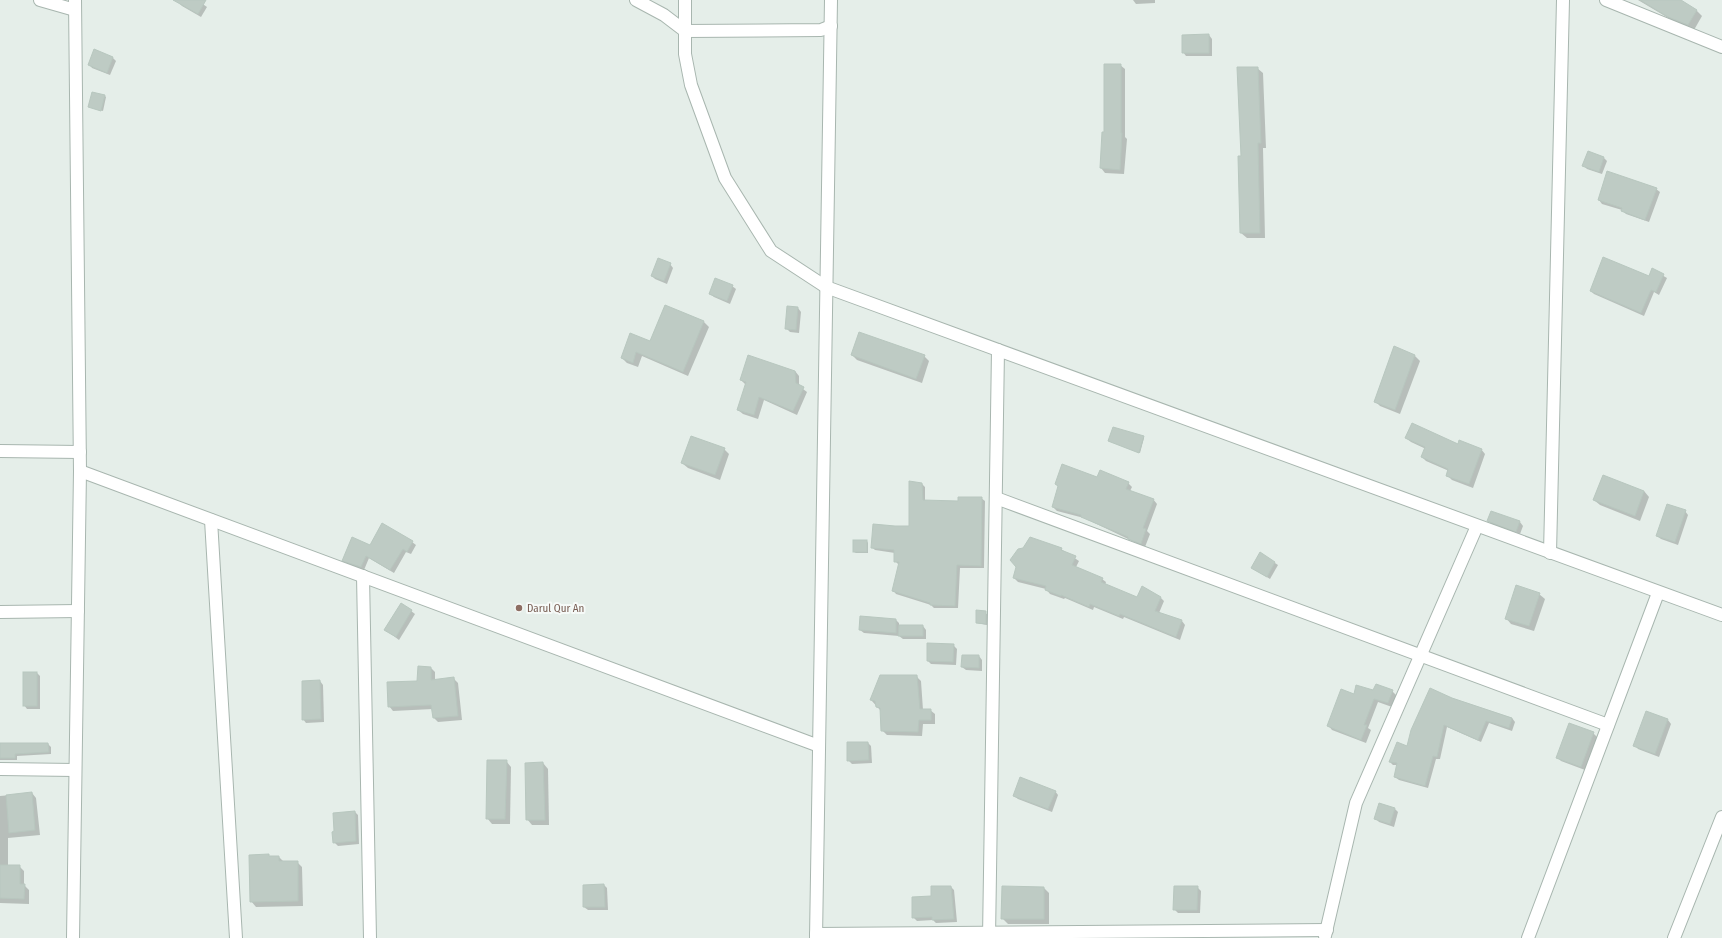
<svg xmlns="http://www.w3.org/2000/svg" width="1722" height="938" font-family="'Fira Sans Condensed',sans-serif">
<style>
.shadow{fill:#0003}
.building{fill:#becbc4;stroke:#b8c7bf}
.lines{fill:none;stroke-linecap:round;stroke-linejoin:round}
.minor-casing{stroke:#a8b6af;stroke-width:14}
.minor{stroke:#fff;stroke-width:12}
.education-dot{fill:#8d6e63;stroke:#f6faf8;stroke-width:1.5}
.labels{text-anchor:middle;stroke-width:4;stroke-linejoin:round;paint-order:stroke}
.education-label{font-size:11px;fill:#785e54;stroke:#f6faf8;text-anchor:start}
</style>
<rect width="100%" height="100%" fill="#e5eee9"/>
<g class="shadow">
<polygon points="180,0 197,0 207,7 201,17 182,6 178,2"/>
<polygon points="1133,0 1155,0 1155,3 1136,4"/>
<polygon points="1638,0 1679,0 1697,11 1702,16 1694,30 1675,22"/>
<polygon points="1209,35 1212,39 1212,56 1186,56 1183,52"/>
<polygon points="95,50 113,58 116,61 110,75 92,68 89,64"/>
<polygon points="1120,65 1125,69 1125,137 1127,139 1124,174 1105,173 1101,168 1105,133"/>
<polygon points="1257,68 1263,73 1266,148 1263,148 1265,238 1247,238 1241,233 1242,157"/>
<polygon points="105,96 106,97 103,111 89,107"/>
<polygon points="1604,158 1607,161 1602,174 1587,169 1584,166"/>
<polygon points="1656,189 1660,192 1649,222 1626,214 1622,210 1602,204 1599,200"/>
<polygon points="670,264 673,268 667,284 655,279 652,276"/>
<polygon points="1653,270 1667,278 1659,295 1654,292 1644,316 1594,294 1591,291 1649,277"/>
<polygon points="732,286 736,289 730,304 714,297 710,294"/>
<polygon points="665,306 704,322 709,327 688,376 642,356 638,367 627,363 622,358 650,343"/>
<polygon points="798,308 801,312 799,333 790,332 786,328"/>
<polygon points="1394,348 1415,356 1420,361 1400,414 1380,406 1375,401"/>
<polygon points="852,355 924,356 929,361 922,383 857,360"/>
<polygon points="795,371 799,376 799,386 807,392 797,415 764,400 758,419 743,414 738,410 746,385 741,380"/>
<polygon points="1143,437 1144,438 1140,453 1109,441"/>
<polygon points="1406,438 1481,449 1485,454 1473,488 1452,480 1447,475 1449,471 1426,461 1422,457 1426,449 1411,442"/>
<polygon points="724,449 729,454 720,480 688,468 682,463"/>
<polygon points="1098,478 1128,483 1132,487 1130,491 1153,499 1157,504 1147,531 1150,534 1145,547 1084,518 1057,511 1053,507 1059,487 1056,484"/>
<polygon points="922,484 925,487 925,501 959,502 981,498 985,501 984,568 960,568 958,608 934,608 931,605 896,594 893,590 899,565 895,561 895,553 875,550 872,547 910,527"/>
<polygon points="1644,491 1649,497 1640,521 1600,505 1594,500"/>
<polygon points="1685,511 1688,515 1678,545 1661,539 1657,536"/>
<polygon points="1491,512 1520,522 1523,526 1520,534 1492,524 1488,521"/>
<polygon points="867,541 868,543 868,553 856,553 854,552"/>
<polygon points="412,542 416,545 411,554 406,552 394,573 369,558 364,570 347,564 343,560 371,546"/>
<polygon points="1061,549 1079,561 1076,567 1102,579 1106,582 1105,585 1138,598 1161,598 1164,601 1159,613 1182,621 1185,625 1180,640 1124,617 1123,619 1094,607 1093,610 1065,598 1064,599 1050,594 1046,589 1018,582 1014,578"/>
<polygon points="1261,554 1278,565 1270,579 1252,568"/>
<polygon points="1539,594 1545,599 1534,631 1511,624 1506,618"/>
<polygon points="402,604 415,614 399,640 386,630"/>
<polygon points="977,611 987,614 987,625 977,623"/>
<polygon points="861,617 896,620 899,623 899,626 923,626 926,630 926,639 903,639 899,636 864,633 860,630"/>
<polygon points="953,645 957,649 956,665 931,664 928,661"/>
<polygon points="979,656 982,660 982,671 966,670 962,667"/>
<polygon points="431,668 435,672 435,680 454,679 458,683 462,720 438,722 434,718 433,709 393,711 389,706 418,682"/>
<polygon points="37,673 40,676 40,709 27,709 24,705"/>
<polygon points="916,676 921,681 923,710 930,710 935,714 935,724 923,724 922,736 887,735 882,730 881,711 871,700"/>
<polygon points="320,681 323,685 324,722 306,723 303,719"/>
<polygon points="1392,691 1396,695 1392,707 1378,702 1368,728 1371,730 1366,743 1332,730 1328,725 1354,695"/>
<polygon points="1451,699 1512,718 1515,722 1512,731 1489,723 1481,742 1447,727 1440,759 1436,759 1428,788 1399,780 1395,777 1398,765 1393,765 1390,762 1408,748"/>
<polygon points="1647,712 1668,720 1671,724 1659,757 1638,749 1635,745"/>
<polygon points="1593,733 1597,737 1585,770 1561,761 1557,757"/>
<polygon points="868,743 871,746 872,763 852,764 848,760"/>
<polygon points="0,744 48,744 51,747 51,754 17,756 17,760 0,760"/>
<polygon points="506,761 511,767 510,824 492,824 487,818"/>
<polygon points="543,763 548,769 549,825 532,825 527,819"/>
<polygon points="1055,791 1058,795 1052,812 1018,799 1014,796"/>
<polygon points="32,793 36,798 40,835 8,838 8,866 19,866 24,871 24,885 29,890 29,904 0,903 0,796"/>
<polygon points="1395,809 1398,812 1394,827 1379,822 1376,819"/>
<polygon points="355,812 358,815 359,844 338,846 334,842 335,832 334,814"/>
<polygon points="270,857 279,857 284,862 297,862 302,867 303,906 256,907 251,901"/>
<polygon points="604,885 607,888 608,910 588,910 584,907"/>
<polygon points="951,887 954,890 957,922 936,923 933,920 917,921 913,917 932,897"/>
<polygon points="1197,887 1201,891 1200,913 1178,913 1174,909"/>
<polygon points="1044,888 1049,893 1049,924 1008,924 1002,918"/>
</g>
<g class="building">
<polygon points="173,0 206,0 198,14"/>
<polygon points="1640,0 1681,0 1697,10 1688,25 1668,17"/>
<polygon points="1209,34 1209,53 1182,53 1182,35"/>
<polygon points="94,49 113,57 107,73 88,65"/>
<polygon points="1104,64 1121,64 1121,133 1122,133 1120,170 1100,168 1102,132 1104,132"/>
<polygon points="1237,67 1258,67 1261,143 1258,143 1260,233 1240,233 1238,156 1241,156"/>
<polygon points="92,92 105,95 101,111 88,107"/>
<polygon points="1588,151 1604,157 1599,172 1582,166"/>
<polygon points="1607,171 1657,188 1645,220 1621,211 1622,208 1598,200"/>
<polygon points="1603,257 1649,276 1652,268 1664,274 1656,292 1651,290 1641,313 1590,291"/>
<polygon points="658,258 671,263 664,281 651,276"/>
<polygon points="715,278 733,285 727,301 709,294"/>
<polygon points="665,305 704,321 683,372 636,352 633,363 621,358 630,333 650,341"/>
<polygon points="787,306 798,307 796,330 785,329"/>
<polygon points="859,332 925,355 916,379 851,355"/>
<polygon points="1394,346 1415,355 1395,410 1374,402"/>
<polygon points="748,355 795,371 796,383 804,387 793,411 759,397 754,415 737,410 746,382 740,380"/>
<polygon points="1412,423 1458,444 1459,440 1482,449 1469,484 1446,476 1448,469 1421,457 1425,447 1405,438"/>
<polygon points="1113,427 1144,436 1139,453 1108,441"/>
<polygon points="691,436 725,448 715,475 681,463"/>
<polygon points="1062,464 1097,477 1100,470 1129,482 1126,489 1154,499 1143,528 1146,529 1141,544 1128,539 1128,537 1081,517 1081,515 1052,507 1058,486 1055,484"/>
<polygon points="1603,475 1644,491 1635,516 1593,500"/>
<polygon points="909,481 922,483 923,500 958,501 958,497 982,497 981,566 957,565 955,606 930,605 930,603 892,591 899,562 894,562 894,550 871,548 873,524 895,526 909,526"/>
<polygon points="1667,504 1686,510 1675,542 1656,536"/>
<polygon points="1491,511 1520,521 1516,532 1487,521"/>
<polygon points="382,523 413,541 407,552 403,549 390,570 366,556 361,567 342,561 352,537 370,545"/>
<polygon points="1030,537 1062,548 1061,550 1076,556 1072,565 1103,578 1101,582 1137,597 1142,586 1161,597 1155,611 1182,620 1176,637 1120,614 1119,616 1090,604 1089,607 1061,595 1061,596 1045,590 1046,586 1013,578 1016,567 1010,560 1018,549 1023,548"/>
<rect x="853" y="540" width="14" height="12"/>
<polygon points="1260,552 1275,562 1267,577 1251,568"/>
<polygon points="1516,585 1540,593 1529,626 1505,619"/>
<polygon points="401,603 412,610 396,637 384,630"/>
<polygon points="976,610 986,611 986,624 976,623"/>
<polygon points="860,616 896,619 896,633 859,630"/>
<polygon points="899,625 923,625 923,636 898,636"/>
<polygon points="927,643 954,644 953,662 927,661"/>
<polygon points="962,655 979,655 979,668 961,667"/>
<polygon points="418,666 431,667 431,680 454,677 458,716 433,718 431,705 388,707 387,682 417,681"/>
<rect x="23" y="672" width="14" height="34"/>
<polygon points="880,675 917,675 920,709 931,709 931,720 919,720 918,732 881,731 880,708 876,707 875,701 870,700"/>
<polygon points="320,680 321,719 302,720 302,681"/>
<polygon points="1376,684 1393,690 1388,703 1374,699 1364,725 1367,725 1361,740 1327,726 1341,689 1354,694 1356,685 1373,690"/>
<polygon points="1430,688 1452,698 1512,718 1509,728 1486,721 1478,740 1444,725 1437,757 1433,756 1425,786 1394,777 1397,763 1389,762 1397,742 1407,746 1411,730"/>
<polygon points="1646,711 1668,719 1655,754 1633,746"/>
<polygon points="1569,723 1594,732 1581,767 1556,758"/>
<polygon points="847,742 868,742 869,760 847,761"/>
<polygon points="0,743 48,743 49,752 15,754 15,758 0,758"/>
<polygon points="487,760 507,760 505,819 486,819"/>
<polygon points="543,762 545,820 526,820 525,763"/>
<polygon points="1020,777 1056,791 1048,809 1013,796"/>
<polygon points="32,792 35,830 9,833 6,795"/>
<polygon points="1379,803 1395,808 1390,824 1374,819"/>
<polygon points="355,811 356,841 333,843 332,832 334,831 333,813"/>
<polygon points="269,854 269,856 279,856 279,861 298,861 298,901 250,902 249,855"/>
<polygon points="0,865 20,865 20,884 25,884 24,899 0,898"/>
<polygon points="604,884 605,907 583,907 583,885"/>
<polygon points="931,886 951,886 954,919 932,920 932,917 912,918 912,897 931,896"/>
<polygon points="1002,886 1044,887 1044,919 1001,919"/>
<polygon points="1174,886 1198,886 1197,910 1173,910"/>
</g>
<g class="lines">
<g class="minor-casing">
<g id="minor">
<polyline points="40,0 75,10"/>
<polyline points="636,0 664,15 685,31 821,30 831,26"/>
<polyline points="685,0 685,54 691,85 725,178 771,251 826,287 1722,615"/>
<polyline points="1606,0 1722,47"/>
<polyline points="0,451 80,452"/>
<polyline points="80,471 819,746"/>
<polyline points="996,498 1608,725"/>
<polyline points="211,520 236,938"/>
<polyline points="1550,553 1563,0"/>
<polyline points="363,576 370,938"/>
<polyline points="0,612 78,611"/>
<polyline points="0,769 75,770"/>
<polyline points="816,934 1327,930"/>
<polyline points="1325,936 1356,803 1477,526"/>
<polyline points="73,938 80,471 75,0"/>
<polyline points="816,938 831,0"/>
<polyline points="989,938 998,350"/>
<polyline points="1528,938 1658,593"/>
<polyline points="1674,938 1722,817"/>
</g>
</g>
<use href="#minor" class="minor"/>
</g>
<circle class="education-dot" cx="519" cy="608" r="4"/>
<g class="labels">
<g class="education-label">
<text x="527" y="612">Darul Qur An</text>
</g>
</g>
</svg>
